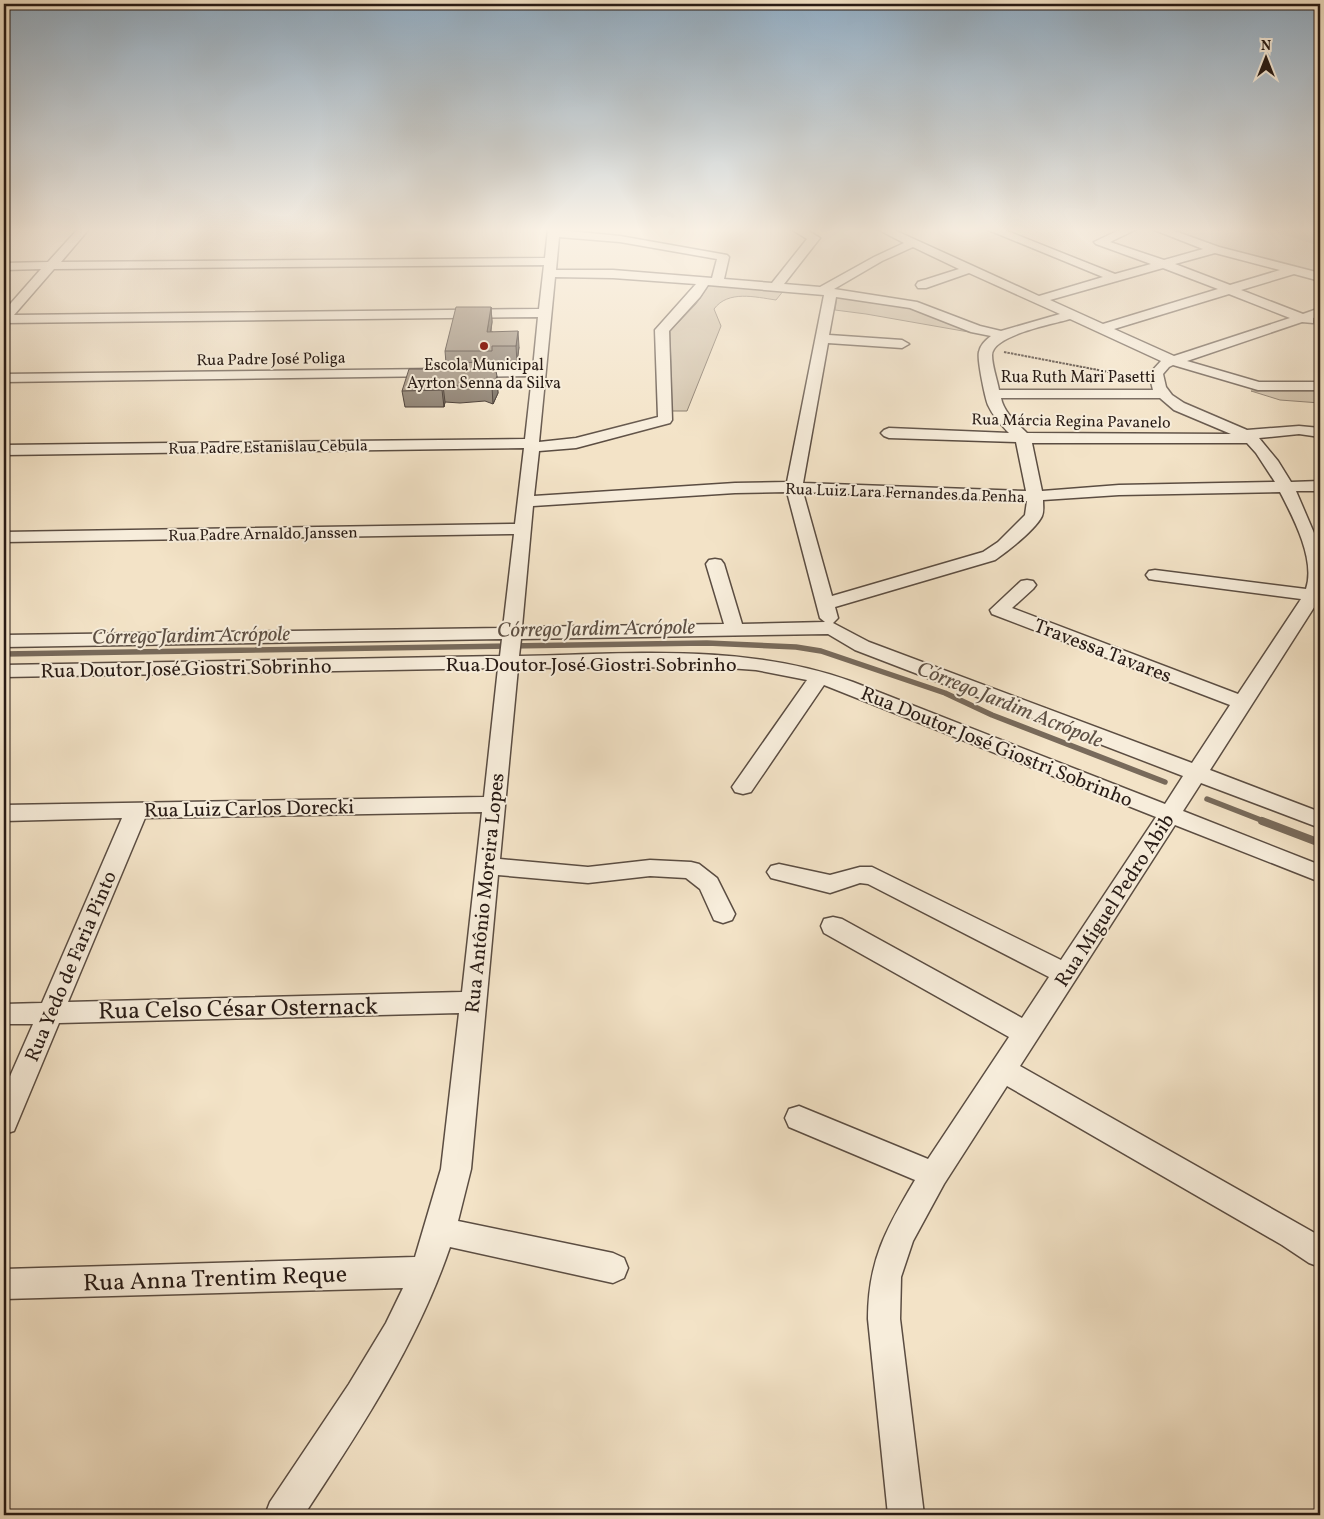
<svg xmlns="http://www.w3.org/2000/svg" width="1324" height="1519" font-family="Vollkorn,serif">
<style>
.green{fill:#d0c1a9;stroke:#7c6e5f}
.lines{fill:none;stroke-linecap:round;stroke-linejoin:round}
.stream-far1{stroke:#786a5b;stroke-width:5.5}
.stream{stroke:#786a5b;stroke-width:8}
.river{fill:#ae9f8a;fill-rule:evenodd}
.minor-casing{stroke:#5b4d42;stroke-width:3}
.path{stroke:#281b15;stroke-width:2;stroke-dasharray:2.5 1;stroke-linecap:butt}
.minor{fill:#f7eddb;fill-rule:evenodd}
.wall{fill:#7e7162;stroke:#281b15}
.shaded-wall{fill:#665c50;stroke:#281b15}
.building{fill:#928372;stroke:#281b15}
.poi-dot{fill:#8f2418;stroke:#f7eddb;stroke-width:2}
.labels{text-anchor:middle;stroke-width:4;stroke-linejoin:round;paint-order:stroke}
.far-street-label{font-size:16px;fill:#281b15;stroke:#f7eddb}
.far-poi-label{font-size:16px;fill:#281b15;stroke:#f7eddb}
.street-label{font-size:20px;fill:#281b15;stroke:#f7eddb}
.water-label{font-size:21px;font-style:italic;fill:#5e5044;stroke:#f7eddb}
.near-street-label{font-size:24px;fill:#281b15;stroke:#f7eddb}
</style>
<rect width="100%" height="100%" fill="#f3e3c7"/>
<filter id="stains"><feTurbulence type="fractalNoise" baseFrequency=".004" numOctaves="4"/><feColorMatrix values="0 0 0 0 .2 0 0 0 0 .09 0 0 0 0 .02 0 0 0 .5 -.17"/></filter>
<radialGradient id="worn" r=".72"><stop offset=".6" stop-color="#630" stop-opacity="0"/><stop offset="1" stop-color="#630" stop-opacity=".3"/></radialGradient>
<g class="green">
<polygon points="1166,229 1320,229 1320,273 1221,247"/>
<path d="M709 285 784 290 776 300C755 297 728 290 714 309L721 326 687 411H672L670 331 696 304Z"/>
<polygon points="837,297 911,308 980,334 866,314 835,310"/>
<polygon points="1251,391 1320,391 1320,403 1280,400"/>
</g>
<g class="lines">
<g class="stream-far1">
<polyline points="4,654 707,643 796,647 821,651 945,693 992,715 1165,782"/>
<polyline points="1207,799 1266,822"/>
</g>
<polyline class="stream" points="1262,821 1320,843"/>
<polygon class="river" points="1276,229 1306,229 1320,234 1320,246 1278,233"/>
<g class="minor-casing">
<g id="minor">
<path d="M78 229H89L61 262 545 258 548 229 620 236 727 255 729 257 724 279 772 283 807 239 791 229H805L820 238 784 284 820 287 874 257 904 243 877 229H892L1039 296 1103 277 986 229H1002L1115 274 1151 264 1096 244 1094 242 1121 229H1137L1110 242 1164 260 1203 249 1152 229H1169L1219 247 1320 273V281L1294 274 1241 290 1303 314 1320 308V316L1313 318V323L1302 322 1187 361 1259 382H1320V390H1258L1173 365 1169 367 1163 374 1166 387 1172 395 1184 403 1247 430 1299 426 1320 428V437L1299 434 1259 438 1278 461 1291 482 1320 481V491H1296L1320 547V598L1210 770 1320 812V828L1201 783 1183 811 1320 865V882L1175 825 1020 1066 1320 1236V1267L1309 1263 1282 1245 1007 1086 944 1184 913 1241 901 1277 900 1319 924 1515H888L868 1319C868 1261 886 1229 915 1180L789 1127 785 1118 789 1109 799 1106 928 1159 1009 1037 824 933 821 926 824 919 833 917 842 919 1022 1018 1049 977 868 884 860 883 830 893 771 878 767 872 771 866 779 864 830 875 860 867H872L1061 960 1156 817 824 685 751 792 743 794 735 792 732 787 807 680 756 670 714 667 518 668 500 859 588 867 650 860 691 862 699 864 717 878 735 914 732 920 723 923 714 920 700 889 686 878 650 876 588 883 498 875 471 1169 458 1221 613 1253 624 1258 628 1268 624 1278 613 1283 450 1247C417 1344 360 1430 304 1515H265L270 1502 349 1384 386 1323 403 1288 4 1299V1269L415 1257 441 1169 459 1013 59 1023 14 1131 4 1134V1090L33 1024H4V1004L42 1003 122 818 4 821V805L484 797 498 668 4 677V665L500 656 502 639 4 647V635L503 628 514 534 4 542V532L515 524 524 448 4 455V445L525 439 532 376 466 377 459 373 466 369 533 368 538 317 4 323V311L41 269 4 270V263L48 262ZM559 237 620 242 717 259 712 278 613 270H556ZM913 247 959 269 918 282 916 285 918 288H926L969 273 1060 314 1001 331 980 326 917 302 834 289 882 261ZM1215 253 1280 270 1230 285 1175 264ZM544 265 539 309 14 315 54 269ZM1163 268 1218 289 1103 324 1050 300ZM555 277 613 278 696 284 655 330 658 417 576 438 539 442ZM708 285 824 295 787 482 735 483 534 496 539 451 576 448 670 423 672 420 669 331 700 297ZM1229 294 1290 318 1174 356 1114 329ZM836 297 910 308 971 332 991 336C985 341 981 344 979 352 977 359 985 397 988 405 993 416 1001 425 1009 433L889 428 884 430 881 433 884 436 889 438 1016 442 1026 491 803 483 828 343 902 348 909 344 902 340 829 335ZM1070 319 1161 361 1149 374 1153 390H999C997 379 992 366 992 355 992 335 1054 324 1070 319ZM1001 398H1160L1174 410 1231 434 1027 433C1017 423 1004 413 1001 398ZM1032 443H1247L1256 453 1275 482 1119 485 1042 491ZM787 492 820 618 825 622 742 624 724 564 721 560 715 559 709 560 706 564 724 624 522 627 533 506 735 493ZM803 492 1027 501 1025 515 998 542 983 552 832 596ZM1280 492C1293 517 1316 560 1306 589L1155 570 1149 571 1146 575 1149 579 1155 580 1301 599 1238 694 1012 608 1033 589 1036 585 1033 581 1027 580 1021 581 990 610 992 614 1230 705 1192 763 869 642 833 623 838 618 835 607 995 560C1008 551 1036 529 1042 516 1044 511 1043 506 1043 500L1119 495ZM828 634 855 650 1183 776 1165 804 853 682C747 643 630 654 519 656L521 639ZM482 812 462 992 68 1002 145 818Z"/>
<polygon points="436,369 443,373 441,376 4,382 4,374"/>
</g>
</g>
<polyline class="path" points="1004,352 1140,378"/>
<use href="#minor" class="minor"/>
</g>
<polygon class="wall" points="491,307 492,322 491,331 519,347 517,362 494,362 498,393 493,404 485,401 460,403 445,402 444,407 405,407 402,391 441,369 446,363 445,351"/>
<g class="shaded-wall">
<polygon points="491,307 492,322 488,347 487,332"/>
<polygon points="518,331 519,347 517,362 516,346"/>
<polygon points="497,376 498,393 493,404 492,387"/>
<polygon points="443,385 445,402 444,407 442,390"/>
</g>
<g class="building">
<polygon points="456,307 491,307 487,332 518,331 516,346 492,346 492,351 445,351"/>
<polygon points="494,362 497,376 492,387 483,385 458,386 443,385 442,390 402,391 409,369 441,369 442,363"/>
</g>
<linearGradient id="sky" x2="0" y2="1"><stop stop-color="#91acc2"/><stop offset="0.52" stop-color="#faf2e6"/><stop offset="1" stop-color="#faf2e6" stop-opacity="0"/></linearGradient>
<rect width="1324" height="442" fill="url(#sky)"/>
<circle class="poi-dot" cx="484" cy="346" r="5"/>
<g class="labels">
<g class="far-street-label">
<text transform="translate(271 358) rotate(-1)" y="6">Rua Padre José Poliga</text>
<text x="1078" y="382">Rua Ruth Mari Pasetti</text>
<text transform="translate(1071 420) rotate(1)" y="6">Rua Márcia Regina Pavanelo</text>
<text transform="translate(268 446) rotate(-1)" y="6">Rua Padre Estanislau Cebula</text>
<text transform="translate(905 492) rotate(2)" y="6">Rua Luiz Lara Fernandes da Penha</text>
<text transform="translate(263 533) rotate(-1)" y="6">Rua Padre Arnaldo Janssen</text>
</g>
<g class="far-poi-label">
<text x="484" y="370">Escola Municipal<tspan x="484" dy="18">Ayrton Senna da Silva</tspan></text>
</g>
<g class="street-label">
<text transform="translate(1103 650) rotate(21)" y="7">Travessa Tavares</text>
<text x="591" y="671">Rua Doutor José Giostri Sobrinho</text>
<text transform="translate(186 668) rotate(-1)" y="7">Rua Doutor José Giostri Sobrinho</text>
<text transform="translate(997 746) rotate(22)" y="7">Rua Doutor José Giostri Sobrinho</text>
<text transform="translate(249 808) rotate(-1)" y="7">Rua Luiz Carlos Dorecki</text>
<text transform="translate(484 893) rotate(-84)" y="7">Rua Antônio Moreira Lopes</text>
<text transform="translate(1114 900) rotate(-57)" y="7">Rua Miguel Pedro Abib</text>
<text transform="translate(70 966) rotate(-67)" y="7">Rua Yedo de Faria Pinto</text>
</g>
<g class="water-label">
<text transform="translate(596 628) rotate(-1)" y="7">Córrego Jardim Acrópole</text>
<text transform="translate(191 635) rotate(-1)" y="7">Córrego Jardim Acrópole</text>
<text transform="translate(1010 704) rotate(22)" y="7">Córrego Jardim Acrópole</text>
</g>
<g class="near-street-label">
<text transform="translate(238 1008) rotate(-1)" y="8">Rua Celso César Osternack</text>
<text transform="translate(215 1278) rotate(-2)" y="8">Rua Anna Trentim Reque</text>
</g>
</g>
<rect width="1324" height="1519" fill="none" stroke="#f3e3c7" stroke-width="20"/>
<rect x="5" y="5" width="1314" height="1509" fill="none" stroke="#281b15" stroke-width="2.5"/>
<rect x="10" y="10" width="1304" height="1499" fill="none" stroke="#281b15"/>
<g transform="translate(1266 58)" stroke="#f7eddb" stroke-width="4" paint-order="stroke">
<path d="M0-4L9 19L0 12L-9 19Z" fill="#281b15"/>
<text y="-8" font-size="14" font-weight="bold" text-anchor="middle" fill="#281b15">N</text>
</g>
<rect width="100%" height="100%" filter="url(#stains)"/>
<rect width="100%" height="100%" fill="url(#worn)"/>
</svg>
